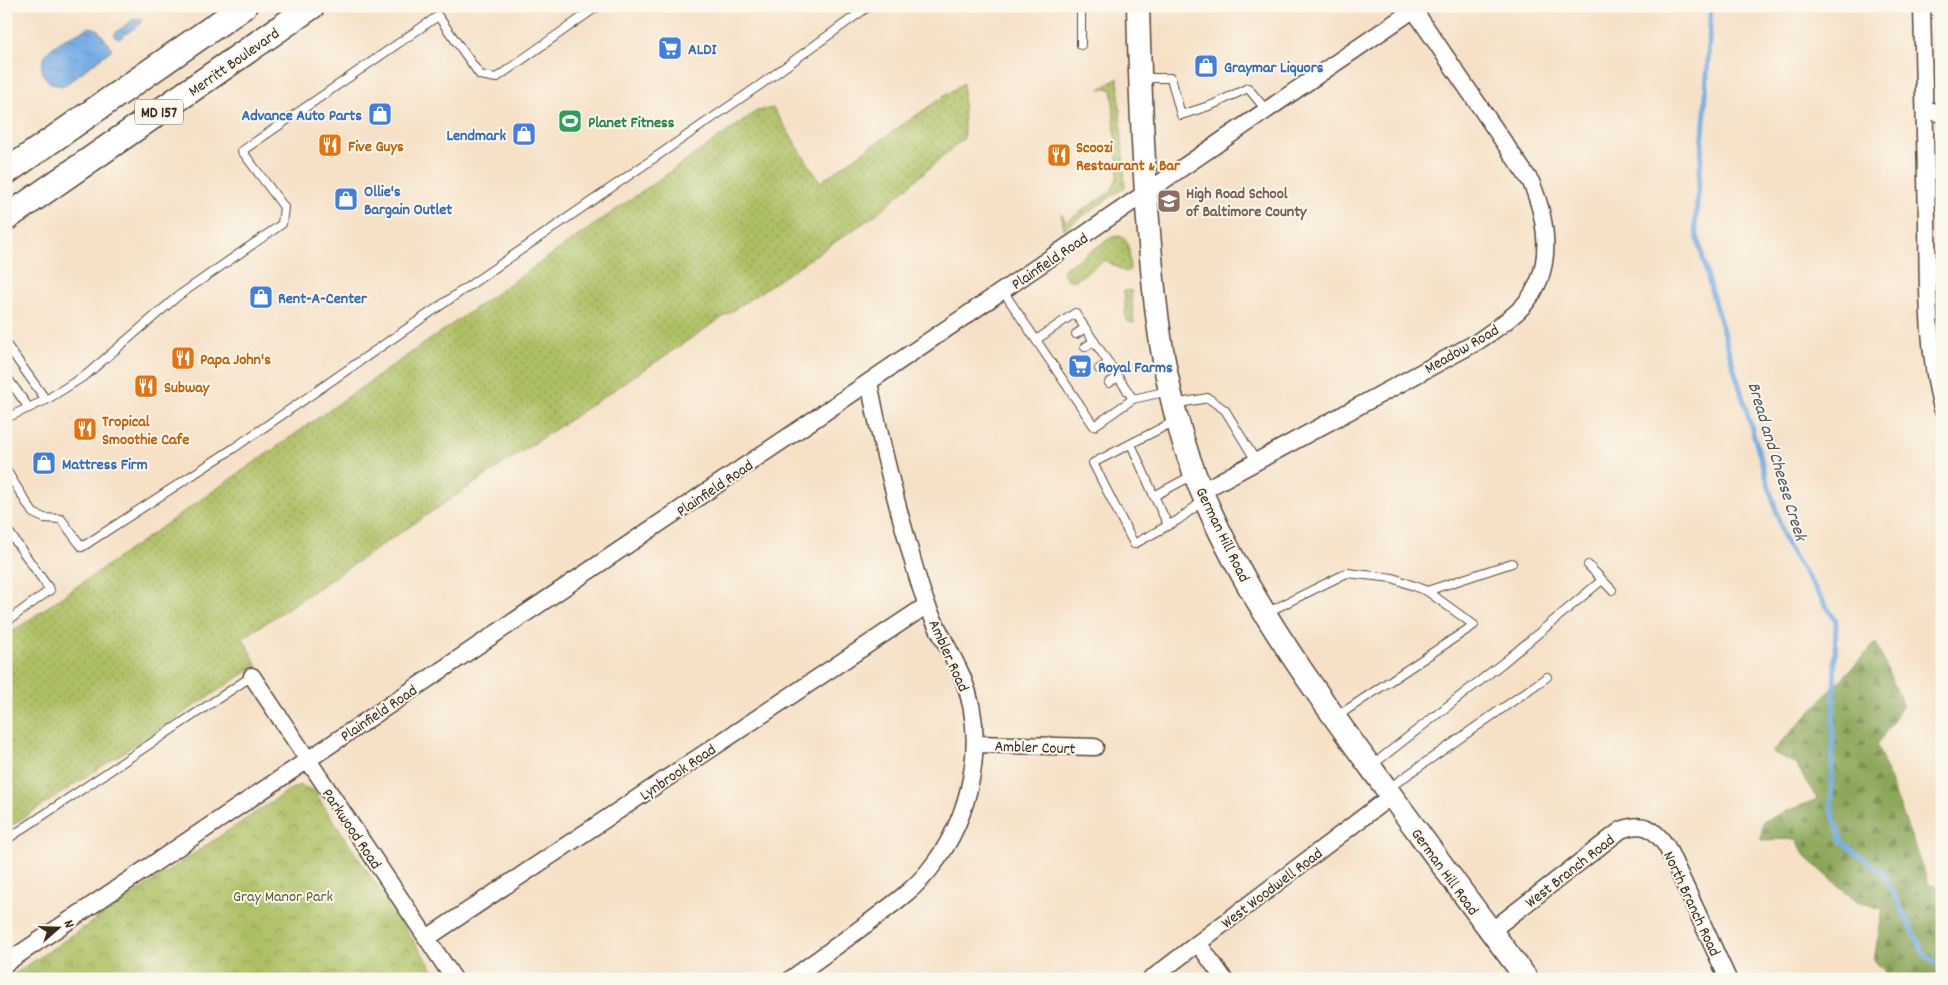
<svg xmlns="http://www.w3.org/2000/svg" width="1948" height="985" font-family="Dekko,sans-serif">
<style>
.grass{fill:url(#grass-dots);stroke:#747440}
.forest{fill:url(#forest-firs);stroke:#62683c}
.park{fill:url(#park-crowns);stroke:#747440}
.water{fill:url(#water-ripples);stroke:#586b81}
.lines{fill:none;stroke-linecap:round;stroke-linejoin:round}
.stream{stroke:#74ace4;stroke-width:5}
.lane-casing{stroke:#574537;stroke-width:10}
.street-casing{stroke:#574537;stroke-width:19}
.secondary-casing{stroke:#574537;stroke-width:25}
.primary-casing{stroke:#574537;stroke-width:28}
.lane{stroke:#fff;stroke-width:8}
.street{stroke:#fff;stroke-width:16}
.secondary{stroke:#fff;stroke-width:22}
.primary{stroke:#fff;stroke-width:25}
.labels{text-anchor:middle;stroke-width:4;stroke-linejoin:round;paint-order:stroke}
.shield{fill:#fbf7ec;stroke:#75685c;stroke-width:1}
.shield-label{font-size:15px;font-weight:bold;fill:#3b2a1e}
.shop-label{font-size:16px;font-weight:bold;fill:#366cbe;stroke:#fbf7ec;text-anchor:start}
.street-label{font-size:16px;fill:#3b2a1e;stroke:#fbf7ec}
.leisure-label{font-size:16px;font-weight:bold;fill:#27864d;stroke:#fbf7ec;text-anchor:start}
.food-label{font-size:16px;font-weight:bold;fill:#c56008;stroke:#fbf7ec;text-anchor:start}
.education-label{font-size:16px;font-weight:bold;fill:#785e54;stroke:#fbf7ec;text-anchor:start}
.park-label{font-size:16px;fill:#5d5733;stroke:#fbf7ec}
.water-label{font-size:18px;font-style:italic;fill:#4f5863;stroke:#fbf7ec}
</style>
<defs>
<pattern id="grass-dots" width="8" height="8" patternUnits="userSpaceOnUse" patternTransform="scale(1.25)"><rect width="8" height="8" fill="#adbf63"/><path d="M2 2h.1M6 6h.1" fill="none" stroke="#8e9b51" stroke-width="1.8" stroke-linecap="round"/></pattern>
<pattern id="forest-firs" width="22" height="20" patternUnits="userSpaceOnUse" patternTransform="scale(1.25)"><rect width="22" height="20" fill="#8aa659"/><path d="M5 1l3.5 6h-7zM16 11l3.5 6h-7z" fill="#728749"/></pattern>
<pattern id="park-crowns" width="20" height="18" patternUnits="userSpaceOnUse" patternTransform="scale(1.25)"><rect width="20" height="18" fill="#adbf63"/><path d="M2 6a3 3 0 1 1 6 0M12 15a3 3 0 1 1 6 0" fill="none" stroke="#8e9b51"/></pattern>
<pattern id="water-ripples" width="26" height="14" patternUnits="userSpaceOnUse" patternTransform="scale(1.25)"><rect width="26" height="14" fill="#74ace4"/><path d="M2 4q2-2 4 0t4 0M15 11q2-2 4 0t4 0" fill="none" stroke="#608cb8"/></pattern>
</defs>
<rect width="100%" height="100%" fill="#fbf7ec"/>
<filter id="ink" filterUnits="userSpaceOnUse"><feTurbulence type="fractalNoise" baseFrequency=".02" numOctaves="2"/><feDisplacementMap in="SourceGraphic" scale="10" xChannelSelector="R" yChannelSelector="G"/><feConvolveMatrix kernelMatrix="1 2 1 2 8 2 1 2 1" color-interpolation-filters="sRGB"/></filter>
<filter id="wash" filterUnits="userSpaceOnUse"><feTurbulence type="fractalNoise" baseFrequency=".0096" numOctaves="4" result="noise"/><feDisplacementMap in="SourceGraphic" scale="20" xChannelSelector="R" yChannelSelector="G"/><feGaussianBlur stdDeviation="1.12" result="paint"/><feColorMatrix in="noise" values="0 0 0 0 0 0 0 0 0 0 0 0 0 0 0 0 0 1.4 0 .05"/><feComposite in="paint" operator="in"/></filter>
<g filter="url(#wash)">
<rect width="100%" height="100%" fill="#f6e1c7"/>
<g class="grass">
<polygon points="1118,78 1125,187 1064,229 1061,213 1066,222 1111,191 1118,176 1112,89 1100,89"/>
<polygon points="963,83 964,138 874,216 243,638 257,665 6,829 6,636 757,111 773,108 820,182"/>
<path d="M1120 236C1132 241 1129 259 1130 270L1125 272 1105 260 1074 281 1067 279 1062 270 1112 237Z"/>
<polygon points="1131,290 1134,323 1126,321 1124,291"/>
</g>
<polygon class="forest" points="1876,643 1903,705 1877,745 1929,885 1942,886 1942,979 1891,979 1874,960 1883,909 1857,902 1805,856 1797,839 1761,840 1763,821 1817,799 1796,764 1772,752"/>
<polygon class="park" points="300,785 313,790 439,979 7,979 289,790"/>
<g class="water">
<polygon points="134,19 142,19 140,24 120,38 115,37 115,33"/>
<path d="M90 27 97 29 111 47V50L64 86 51 84C48 80 43 76 42 71 38 47 74 35 90 27Z"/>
</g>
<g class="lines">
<polyline class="stream" points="1711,6 1705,111 1695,228 1715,304 1786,544 1836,621 1831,808 1842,842 1883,873 1925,955 1942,967"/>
</g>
</g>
<g filter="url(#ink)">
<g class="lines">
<g class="lane-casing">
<g id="lane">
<polyline points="1081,45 1081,6"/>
<polyline points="1143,78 1171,78 1181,115 1212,105 1248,88 1267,111"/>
<polyline points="1003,291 1094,426 1133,399"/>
<polyline points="1076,334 1085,328"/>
<polyline points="1036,340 1075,313 1133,399 1168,391"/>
<polyline points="6,344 46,400"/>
<polyline points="1085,347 1094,341"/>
<polyline points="1099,369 1109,363"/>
<polyline points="6,376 29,408"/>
<polyline points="1109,383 1118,377"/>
<polyline points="1174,404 1208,398 1225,410 1256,461"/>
<polyline points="6,418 46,400 86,375 178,296 282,224 284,207 242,151 438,16 480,75 496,78 598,6"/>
<polyline points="1175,421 1093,463 1134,544 1178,520 1204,500"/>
<polyline points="1131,444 1154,496"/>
<polyline points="6,470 33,513 44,518 61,519 82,547 234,448 760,85 869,6"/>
<polyline points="1168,525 1154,496 1193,475"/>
<polyline points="6,528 50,590 6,622"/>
<polyline points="1588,565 1612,590"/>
<polyline points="1266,613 1347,573 1393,578 1427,591"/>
<polyline points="1336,717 1474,625 1427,591 1512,563"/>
<polyline points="1371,766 1504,662 1601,581"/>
<polyline points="1389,788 1547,677"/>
<polyline points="6,840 252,676"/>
</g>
</g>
<g class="street-casing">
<g id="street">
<path d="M1922 6C1924 77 1926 148 1927 219 1928 281 1926 347 1942 408"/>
<polyline points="1925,109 1942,114"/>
<path d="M1202 491 1477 342C1493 331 1510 320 1523 306 1555 271 1548 222 1531 182L1414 10"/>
<polyline points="252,676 454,979"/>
<polyline points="975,744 1095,747"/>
<path d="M1491 931 1621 830C1644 821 1654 828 1667 847L1728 979"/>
<polyline points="427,938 927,605"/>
<polyline points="1198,943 1224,979"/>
<polyline points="6,963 819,416 1419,6"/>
<path d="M791 979C817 960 842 942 868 923 890 906 913 891 930 869 972 817 988 738 962 676 951 652 937 629 927 605 916 578 910 549 902 522 889 475 878 429 869 382"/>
<polyline points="1151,979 1391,796"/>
</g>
</g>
<g class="secondary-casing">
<path id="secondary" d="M1138 6C1140 86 1143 165 1150 245 1155 310 1163 374 1182 437 1221 565 1307 680 1385 787 1432 851 1479 916 1527 979"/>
</g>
<g class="primary-casing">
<g id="primary">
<polyline points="6,172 244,6"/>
<polyline points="6,218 312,6"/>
</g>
</g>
<use href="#lane" class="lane"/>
<use href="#street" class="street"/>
<use href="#secondary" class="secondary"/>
<use href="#primary" class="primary"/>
</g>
</g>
<defs>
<g id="supermarket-square" transform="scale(1.25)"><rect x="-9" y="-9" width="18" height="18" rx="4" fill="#3f7fe0" stroke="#fbf7ec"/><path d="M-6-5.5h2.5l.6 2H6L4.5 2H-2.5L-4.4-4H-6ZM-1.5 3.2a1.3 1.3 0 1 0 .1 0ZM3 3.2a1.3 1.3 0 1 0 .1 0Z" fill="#fff"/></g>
<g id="shop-square" transform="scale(1.25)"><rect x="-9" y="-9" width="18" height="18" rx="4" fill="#3f7fe0" stroke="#fbf7ec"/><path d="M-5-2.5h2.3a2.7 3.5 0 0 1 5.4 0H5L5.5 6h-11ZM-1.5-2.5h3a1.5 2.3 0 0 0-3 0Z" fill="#fff"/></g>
<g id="stadium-square" transform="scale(1.25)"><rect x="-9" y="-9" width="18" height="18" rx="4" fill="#2e9e5b" stroke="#fbf7ec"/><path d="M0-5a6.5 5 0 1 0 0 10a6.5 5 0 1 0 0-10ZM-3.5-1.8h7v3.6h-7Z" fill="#fff"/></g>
<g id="restaurant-square" transform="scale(1.25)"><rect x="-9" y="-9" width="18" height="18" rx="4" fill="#e8710a" stroke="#fbf7ec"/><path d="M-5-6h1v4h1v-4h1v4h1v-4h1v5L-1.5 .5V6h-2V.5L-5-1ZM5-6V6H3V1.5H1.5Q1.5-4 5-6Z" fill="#fff"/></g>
<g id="school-square" transform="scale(1.25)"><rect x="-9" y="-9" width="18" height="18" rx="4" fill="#8d6e63" stroke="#fbf7ec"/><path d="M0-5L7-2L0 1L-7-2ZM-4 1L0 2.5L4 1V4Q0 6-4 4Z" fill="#fff"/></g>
</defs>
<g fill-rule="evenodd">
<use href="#supermarket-square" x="670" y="48"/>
<use href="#shop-square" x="1206" y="66"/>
<use href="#shop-square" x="380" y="114"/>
<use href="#stadium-square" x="570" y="121"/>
<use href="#shop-square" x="524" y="134"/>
<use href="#restaurant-square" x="330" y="145"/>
<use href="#restaurant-square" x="1059" y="155"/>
<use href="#shop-square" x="346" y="199"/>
<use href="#school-square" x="1169" y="201"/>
<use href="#shop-square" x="261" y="297"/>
<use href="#restaurant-square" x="183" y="358"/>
<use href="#supermarket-square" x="1080" y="366"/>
<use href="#restaurant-square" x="146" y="386"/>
<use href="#restaurant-square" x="85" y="429"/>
<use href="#shop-square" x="44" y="463"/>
</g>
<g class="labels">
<rect class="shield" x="135" y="99.5" width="48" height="25" rx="4"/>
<g class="shield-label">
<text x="159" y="117">MD 157</text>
</g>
<g class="shop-label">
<text x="688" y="54">ALDI</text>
<text x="1224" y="72">Graymar Liquors</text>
<text x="362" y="120" text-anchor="end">Advance Auto Parts</text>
<text x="506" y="140" text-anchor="end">Lendmark</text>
<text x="364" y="196">Ollie's<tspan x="364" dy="18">Bargain Outlet</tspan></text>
<text x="278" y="303">Rent-A-Center</text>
<text x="1098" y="372">Royal Farms</text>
<text x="62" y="469">Mattress Firm</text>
</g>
<g class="street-label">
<text transform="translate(233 61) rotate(-35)" y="6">Merritt Boulevard</text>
<text transform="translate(1049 260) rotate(-34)" y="6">Plainfield Road</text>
<text transform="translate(1461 348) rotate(-30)" y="6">Meadow Road</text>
<text transform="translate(714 487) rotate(-34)" y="6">Plainfield Road</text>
<text transform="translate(1224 534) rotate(64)" y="6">German Hill Road</text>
<text transform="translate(950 655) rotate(66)" y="6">Ambler Road</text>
<text transform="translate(378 712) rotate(-34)" y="6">Plainfield Road</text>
<text transform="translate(1035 746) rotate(2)" y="6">Ambler Court</text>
<text transform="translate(677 771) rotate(-34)" y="6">Lynbrook Road</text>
<text transform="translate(353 828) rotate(56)" y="6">Parkwood Road</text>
<text transform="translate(1569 870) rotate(-38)" y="6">West Branch Road</text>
<text transform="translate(1446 871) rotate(54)" y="6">German Hill Road</text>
<text transform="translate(1271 887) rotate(-37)" y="6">West Woodwell Road</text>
<text transform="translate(1693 903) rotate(65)" y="6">North Branch Road</text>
</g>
<g class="leisure-label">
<text x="588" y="127">Planet Fitness</text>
</g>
<g class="food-label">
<text x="348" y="151">Five Guys</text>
<text x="1076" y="152">Scoozi<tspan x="1076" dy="18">Restaurant &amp; Bar</tspan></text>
<text x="200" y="364">Papa John's</text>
<text x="164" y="392">Subway</text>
<text x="102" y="426">Tropical<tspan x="102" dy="18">Smoothie Cafe</tspan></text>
</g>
<g class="education-label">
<text x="1186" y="198">High Road School<tspan x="1186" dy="18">of Baltimore County</tspan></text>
</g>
<g class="park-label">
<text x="283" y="901">Gray Manor Park</text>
</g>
<g class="water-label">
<text transform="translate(1778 461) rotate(73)" y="6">Bread and Cheese Creek</text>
</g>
</g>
<rect width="1948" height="985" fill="none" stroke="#fbf7ec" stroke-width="25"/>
<g transform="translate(58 928) rotate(70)" stroke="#fbf7ec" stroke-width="4" paint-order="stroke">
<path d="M0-4L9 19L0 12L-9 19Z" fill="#3b2a1e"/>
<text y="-8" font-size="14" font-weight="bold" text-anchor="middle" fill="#3b2a1e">N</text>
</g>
</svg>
